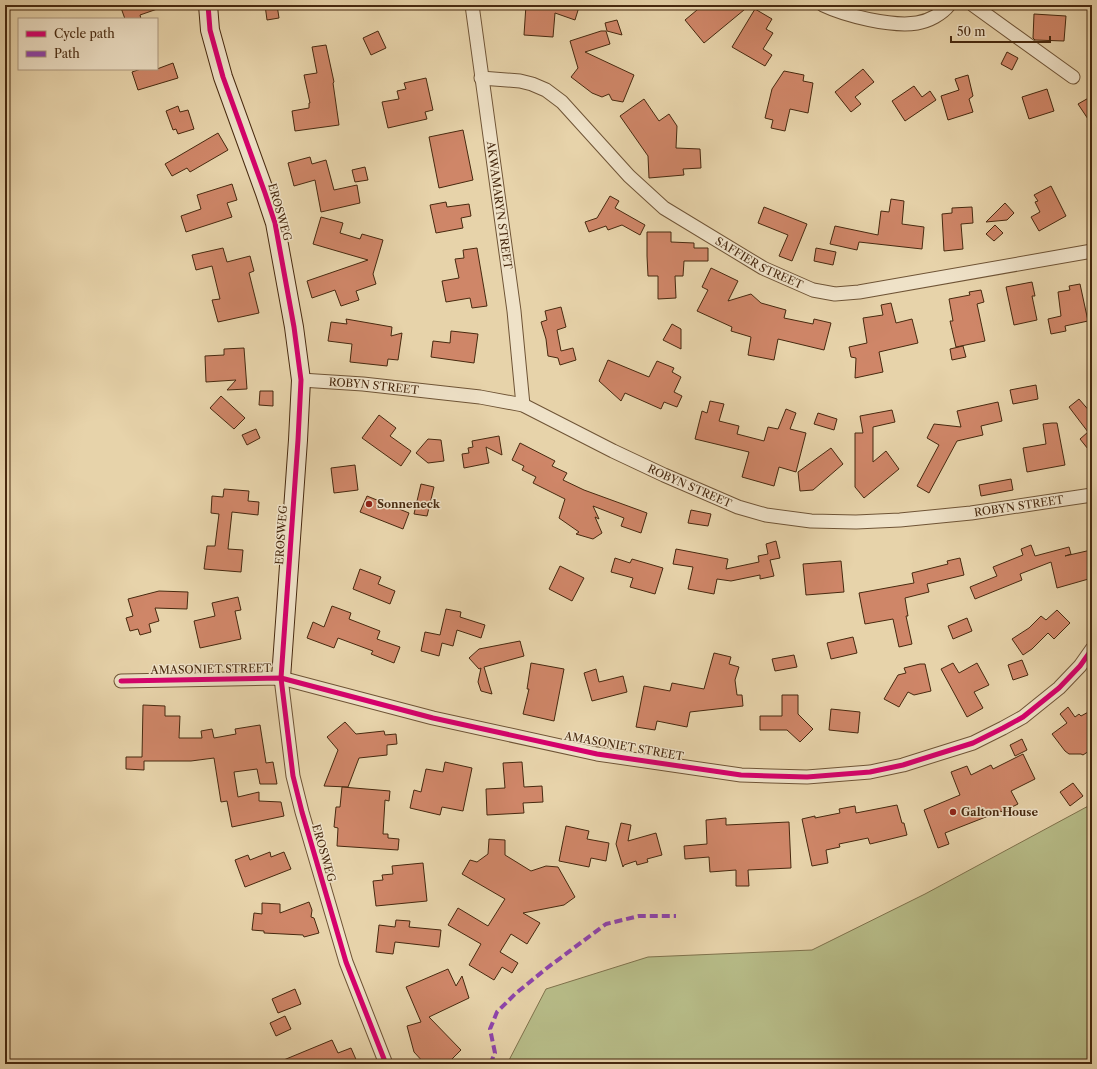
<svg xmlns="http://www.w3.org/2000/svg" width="1097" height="1069" font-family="'Libre Caslon Text',serif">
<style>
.green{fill:#b7bc88;stroke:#7f724c}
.building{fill:#cf8668;stroke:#47290f}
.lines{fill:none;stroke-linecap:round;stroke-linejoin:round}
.street-casing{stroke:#6f5436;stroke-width:15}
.secondary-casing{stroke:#47290f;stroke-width:20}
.street{stroke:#efe2c8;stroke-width:13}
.secondary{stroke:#efe2c8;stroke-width:18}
.quiet{stroke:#8e44ad;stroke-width:4;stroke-dasharray:8 4;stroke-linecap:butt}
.cycleway-casing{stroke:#efe2c8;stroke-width:8}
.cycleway{stroke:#d6006c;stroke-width:5}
.poi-dot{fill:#8f2418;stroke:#efe2c8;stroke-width:1.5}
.labels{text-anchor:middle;stroke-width:3;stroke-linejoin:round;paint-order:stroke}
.street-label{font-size:11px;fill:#47290f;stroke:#efe2c8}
.poi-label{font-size:11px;font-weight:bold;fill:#47290f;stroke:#efe2c8;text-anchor:start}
</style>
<rect width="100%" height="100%" fill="#e7d3aa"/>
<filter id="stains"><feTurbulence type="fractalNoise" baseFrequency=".005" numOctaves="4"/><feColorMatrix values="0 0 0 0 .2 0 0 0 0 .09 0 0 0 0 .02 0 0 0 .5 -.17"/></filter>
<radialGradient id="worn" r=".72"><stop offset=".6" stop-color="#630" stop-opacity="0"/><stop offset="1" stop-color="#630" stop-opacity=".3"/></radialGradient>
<polygon class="green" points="1092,804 1092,1064 507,1064 546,989 648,957 812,950 925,894"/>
<g class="building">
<polygon points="120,5 163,5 163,7 140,15 141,19 125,19"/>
<polygon points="265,5 277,5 279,18 267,20"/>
<polygon points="526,5 573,5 579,7 575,20 555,13 553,37 524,35"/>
<polygon points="703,5 750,5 704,43 685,20"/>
<polygon points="755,9 772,19 766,29 773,33 763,49 772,55 765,66 732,47"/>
<polygon points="1034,14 1066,16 1064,41 1035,40 1033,38"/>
<polygon points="617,20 622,35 607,31 605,23"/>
<polygon points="378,31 386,48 371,55 363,38"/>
<polygon points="601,31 606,31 610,44 585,52 634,75 623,102 612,100 609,94 602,97 592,93 571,77 578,68 570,41"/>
<polygon points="326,45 334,82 333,83 339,125 295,131 292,111 309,108 309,103 310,103 304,75 317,73 312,47"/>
<polygon points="1007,52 1018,58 1012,70 1001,64"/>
<polygon points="173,63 178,78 138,90 132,72 141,69 157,69"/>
<polygon points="863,69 874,82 855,97 861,104 851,112 835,92"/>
<polygon points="784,71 804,75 803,81 813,83 808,113 790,109 785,131 771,128 773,120 765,118 772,89"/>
<polygon points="968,75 973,96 969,99 973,112 948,120 941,96 959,90 955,79"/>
<polygon points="426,78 433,110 425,112 427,119 388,128 382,102 399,99 397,91 406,89 404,83"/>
<polygon points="914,86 922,97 930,91 936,100 905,121 892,101"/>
<polygon points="1047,89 1054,111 1029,119 1022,97"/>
<polygon points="1092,96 1092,125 1078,104"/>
<polygon points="644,99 659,121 669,114 677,126 676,148 700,149 701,168 683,169 684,175 649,178 648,156 620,116"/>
<polygon points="178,106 180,112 188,110 194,129 178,134 176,129 173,130 166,111"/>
<polygon points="463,130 473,180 439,188 429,137"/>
<polygon points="218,133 228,150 190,172 187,168 172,176 165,164"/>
<polygon points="310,157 312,164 326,160 334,190 357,185 360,203 321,212 315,180 294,186 288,163"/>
<polygon points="365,167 368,180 355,182 352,170"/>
<polygon points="232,184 237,200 227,203 232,217 186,232 181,216 201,209 197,195"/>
<polygon points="1051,186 1066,216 1039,231 1031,217 1040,212 1035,202 1038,201 1034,195"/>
<polygon points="610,196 619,201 615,208 645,225 640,235 622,225 608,230 606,226 589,232 585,222 597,218"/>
<polygon points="891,199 904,201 902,224 924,227 922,249 859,242 857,250 830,244 835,226 878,235 881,211 889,212"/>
<polygon points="446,202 447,207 469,204 471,216 461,218 463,228 436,233 430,205"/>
<polygon points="1005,203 1014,213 1007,220 986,222"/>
<polygon points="764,207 807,224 792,261 779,256 788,235 758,223"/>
<polygon points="972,207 973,223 961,224 963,249 944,251 942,214 952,213 952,208"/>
<polygon points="321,217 343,223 340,233 360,239 362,234 383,240 373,274 376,284 356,291 359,300 341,306 335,290 312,298 307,281 368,260 313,244"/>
<polygon points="995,225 1003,233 994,241 986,234"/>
<polygon points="647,232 671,232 671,242 694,243 694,248 708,248 708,261 684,261 683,276 675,276 676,298 658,299 658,276 648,276 647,256"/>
<polygon points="223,248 227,262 250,256 254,271 249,273 259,313 218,322 212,300 220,299 212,266 196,270 192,255"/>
<polygon points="477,248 487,306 472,308 470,298 446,302 442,281 459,278 455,259 464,258 463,250"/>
<polygon points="816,248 836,252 833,265 814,261"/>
<polygon points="711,268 738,281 728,301 751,294 761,303 786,310 784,318 813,324 814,319 831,323 824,350 778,339 774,360 748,355 751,337 731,331 732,327 697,311 708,290 702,287"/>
<polygon points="1032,282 1035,296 1032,296 1037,320 1014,325 1006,287"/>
<polygon points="1080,284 1088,321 1065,326 1066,331 1051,334 1048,319 1061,316 1058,292 1070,290 1069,286"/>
<polygon points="981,290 984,302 977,304 985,341 956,347 950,321 953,321 949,299 970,295 969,292"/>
<polygon points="891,303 896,323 912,319 918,343 879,352 883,372 855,378 856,358 851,357 849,347 867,343 863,318 883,315 881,305"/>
<polygon points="561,307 566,327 557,330 561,351 573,348 576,360 560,365 558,358 548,356 546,339 541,322 547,320 545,311"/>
<polygon points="346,319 392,327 391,336 402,333 398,360 388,359 387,366 350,362 352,344 328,341 331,322 347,324"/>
<polygon points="672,324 681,329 681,349 663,340"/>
<polygon points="451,331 478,334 474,363 431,357 433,341 450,343"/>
<polygon points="963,346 966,357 952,360 950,349"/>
<polygon points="244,348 247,389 227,390 236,380 206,382 205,356 224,355 224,349"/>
<polygon points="608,360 649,377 657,361 674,368 672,372 681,377 674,392 682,396 677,407 664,402 661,409 625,393 621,401 599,381"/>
<polygon points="1036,385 1038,399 1013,404 1010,390"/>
<polygon points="260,391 273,391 273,406 259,405"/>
<polygon points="221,396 245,418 234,429 210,408"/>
<polygon points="1079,399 1092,414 1092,454 1080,439 1088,432 1069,407"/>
<polygon points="710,401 724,404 719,421 739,426 737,434 764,441 768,427 778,429 786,409 796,413 790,429 806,433 796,472 779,467 774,486 742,477 749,452 695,439 702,411 707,413"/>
<polygon points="998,402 1002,421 981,426 983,435 957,441 929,493 917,486 939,445 927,438 934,424 961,427 957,411"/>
<polygon points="892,410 895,422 873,427 873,462 886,451 899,469 864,498 855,487 855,433 863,433 860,416"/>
<polygon points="818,413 837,419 834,430 814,424"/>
<polygon points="379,415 396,428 390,436 411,451 401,466 362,438"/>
<polygon points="1052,423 1057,423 1065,465 1027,472 1023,448 1046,444 1043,424"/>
<polygon points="256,429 260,438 247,445 242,435"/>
<polygon points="499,436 502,455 486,447 489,463 464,468 462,454 469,453 468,448 473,447 472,441"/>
<polygon points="428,439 441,440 444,461 428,463 416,453"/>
<polygon points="520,443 555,461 552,466 567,473 563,480 584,490 647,513 641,533 621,526 624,518 593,506 599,519 595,517 602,533 593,539 576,534 579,532 559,518 565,499 533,483 536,477 522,470 524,466 512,460"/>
<polygon points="831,448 843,464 813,490 800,491 798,472"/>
<polygon points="355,465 358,490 334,493 331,468"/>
<polygon points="1011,479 1013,490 981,496 979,485"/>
<polygon points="421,484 434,487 427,516 414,514"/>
<polygon points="224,489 249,491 248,501 259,502 258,515 232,512 228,549 243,550 241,572 204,569 207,546 215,546 219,514 211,513 212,496 223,497"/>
<polygon points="367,496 409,513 403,529 360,512"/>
<polygon points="691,510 711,514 708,526 688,523"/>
<polygon points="776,541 780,558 770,560 774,576 760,579 760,575 731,581 717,579 714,594 688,589 693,567 673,564 676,549 728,559 726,569 759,562 758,556 768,554 766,544"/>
<polygon points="1031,545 1035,556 1069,547 1071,554 1065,556 1091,550 1092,556 1092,578 1057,588 1051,562 1020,574 1022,580 975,599 970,587 997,576 993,567 1023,555 1021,549"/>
<polygon points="615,558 630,563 632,559 663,568 655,594 630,587 633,578 611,572"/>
<polygon points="960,558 964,575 927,584 929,592 905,598 908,616 906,616 912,644 899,647 893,619 865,624 859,593 914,583 912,573 948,564 947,561"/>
<polygon points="841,561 844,592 806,595 803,564"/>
<polygon points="560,566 584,578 572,601 549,589"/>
<polygon points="360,569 381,577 378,584 395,591 390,604 353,589"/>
<polygon points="159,591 188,592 187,609 155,608 159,621 149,624 151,632 140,635 138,629 130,631 126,618 133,616 128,599"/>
<polygon points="238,597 241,610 235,611 241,639 200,648 194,621 215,616 212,603"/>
<polygon points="332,606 351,613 349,619 380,631 377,639 400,647 394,663 371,654 373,651 338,638 334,648 307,638 313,622 324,627"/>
<polygon points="446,609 461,612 460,617 485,625 481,638 457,630 453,646 442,643 439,656 421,651 425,632 440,635"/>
<polygon points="1057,610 1070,623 1054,639 1048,633 1032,649 1023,655 1012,639 1029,628 1041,616 1046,620"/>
<polygon points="967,618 972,631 953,639 948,626"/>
<polygon points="853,637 857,653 831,659 827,643"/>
<polygon points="520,641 524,656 484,667 492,694 481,691 478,682 481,668 479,669 469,658 479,649"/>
<polygon points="714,653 731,657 729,664 739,667 735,680 737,695 742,695 743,706 690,712 687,727 657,721 655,730 636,727 644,686 670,691 672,683 704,689"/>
<polygon points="794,655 797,667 775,671 772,659"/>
<polygon points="1022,660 1028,675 1013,680 1008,665"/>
<polygon points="531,663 564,669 554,721 523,714 529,689 527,689"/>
<polygon points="953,663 959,673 977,663 989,685 974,692 983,708 967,717 941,669"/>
<polygon points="920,664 925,664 931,691 914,695 908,692 899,707 884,699 898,675 906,673 904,668"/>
<polygon points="596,669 599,682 623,676 627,692 592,701 584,673"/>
<polygon points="782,695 798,695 798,714 813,729 800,742 787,730 760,730 760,716 782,716"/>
<polygon points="143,705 165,706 165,716 180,716 179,738 202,738 201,731 212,729 214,738 236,734 235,729 260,725 266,763 273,762 277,784 260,784 257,769 234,772 238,797 259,792 259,801 281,802 284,816 232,827 227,801 221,802 214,758 191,761 144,761 144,770 126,769 126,757 142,757"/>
<polygon points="1068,707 1075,717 1079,714 1081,716 1092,710 1092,749 1083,755 1081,754 1069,754 1065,751 1052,734 1067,723 1060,714"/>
<polygon points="831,709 860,712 858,733 829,730"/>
<polygon points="345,722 356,734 384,731 385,735 396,734 397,744 387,745 387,755 359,758 348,787 324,786 338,750 327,737"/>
<polygon points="1022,739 1027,750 1015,756 1010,745"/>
<polygon points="1023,754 1035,779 1011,791 1018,804 1002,812 1001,811 945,833 949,844 938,848 924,810 960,795 951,772 967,766 971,775 991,765 993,769"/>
<polygon points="445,762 472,768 463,811 442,807 440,815 410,808 414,790 421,792 426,769 443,772"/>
<polygon points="522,762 524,787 542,786 543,802 523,803 524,813 487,815 486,789 505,788 503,763"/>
<polygon points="1073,783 1083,796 1070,806 1060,792"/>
<polygon points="342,787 390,791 389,801 385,800 383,834 388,834 388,838 399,839 398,850 337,846 338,828 334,827 336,807 340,807"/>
<polygon points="897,805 902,823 904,823 907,835 870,844 868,838 839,844 840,847 826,850 828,863 812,866 802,819 815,816 815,818 840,813 839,809 855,806 856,813"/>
<polygon points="726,818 726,825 789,822 791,868 748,870 749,886 736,886 736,870 710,872 709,857 685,859 684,846 707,844 706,820"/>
<polygon points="621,823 631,825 628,841 656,833 662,855 647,859 648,862 637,865 636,861 624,865 623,867 616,844"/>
<polygon points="566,826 589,831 587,839 609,843 606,861 591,858 589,867 559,861"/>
<polygon points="489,839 505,840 505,855 531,871 546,866 558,867 575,897 564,905 523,913 540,923 527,944 511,934 500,952 518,963 512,973 502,967 494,980 469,965 481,944 448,925 458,908 488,926 505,899 462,874 470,860 477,862 488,854"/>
<polygon points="270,852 271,857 284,852 291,869 245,887 235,860 248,855 250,860"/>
<polygon points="423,863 427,901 376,906 373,881 383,880 382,875 393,874 392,866"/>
<polygon points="309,902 312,910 311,917 314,918 319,933 304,937 303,935 264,933 264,931 252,930 254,913 262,914 262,903 280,904 280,913"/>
<polygon points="396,920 410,921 409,927 441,930 439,947 395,942 393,954 376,952 379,925 395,927"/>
<polygon points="448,969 456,986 462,976 469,998 429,1017 461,1050 447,1064 425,1064 414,1052 407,1026 421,1022 406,987"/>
<polygon points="295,989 301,1004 278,1013 272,999"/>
<polygon points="285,1016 291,1029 276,1036 270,1023"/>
<polygon points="332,1040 338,1053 351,1048 358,1064 274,1064"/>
</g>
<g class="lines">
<g class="street-casing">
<g id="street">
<path id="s1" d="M472 5 514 311 523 405"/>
<path d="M823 5C846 16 892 27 917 23 929 21 942 14 949 5"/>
<polyline points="973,5 1073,77"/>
<path id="s2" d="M481 78 520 81 532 84 546 90 562 102 629 176 664 208 763 268 813 290 835 294 859 292 1092 251"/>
<path id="s3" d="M301 380 363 384 480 397 523 405 613 451 664 475 738 507 766 515 811 521 856 522 900 520 971 513 1092 495"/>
<polyline points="281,678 293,776 302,812 346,962 386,1064"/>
<polyline points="121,681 281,678 433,718 597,754 741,775 807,777 870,772 903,765 973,743 1003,728 1023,717 1059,688 1080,666 1092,649"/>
</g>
</g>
<g class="secondary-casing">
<polyline id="secondary" points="208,5 210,30 223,77 265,193 275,223 294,327 301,380 298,440 281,678"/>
</g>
<use href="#street" class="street"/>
<use href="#secondary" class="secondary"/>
<polyline class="quiet" points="490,1064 495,1053 490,1029 497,1012 515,994 547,968 606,924 639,916 676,916"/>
<g class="cycleway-casing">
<g id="cycleway">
<polyline points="208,5 210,30 223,77 265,193 275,223 294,327 301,380 298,440 281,678 293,776 302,812 346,962 386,1064"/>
<polyline points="121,681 281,678 433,718 597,754 741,775 807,777 870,772 903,765 973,743 1003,728 1023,717 1059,688 1080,666 1092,649"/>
</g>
</g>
<use href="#cycleway" class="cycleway"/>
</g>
<g class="poi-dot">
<circle cx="369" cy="504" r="4"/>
<circle cx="953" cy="812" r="4"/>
</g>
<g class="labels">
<g class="street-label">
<text dy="4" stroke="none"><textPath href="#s1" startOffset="202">AKWAMARYN STREET</textPath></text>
<text transform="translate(280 212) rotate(74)" y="4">EROSWEG</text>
<text dy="4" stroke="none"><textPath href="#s2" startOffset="344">SAFFIER STREET</textPath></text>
<text dy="4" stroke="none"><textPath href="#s3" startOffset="73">ROBYN STREET</textPath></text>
<text dy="4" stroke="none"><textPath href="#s3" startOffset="409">ROBYN STREET</textPath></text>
<text dy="4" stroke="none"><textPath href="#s3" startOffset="745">ROBYN STREET</textPath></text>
<text transform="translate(281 535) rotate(-86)" y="4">EROSWEG</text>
<text transform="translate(211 669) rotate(-1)" y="4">AMASONIET STREET</text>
<text transform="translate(624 746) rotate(10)" y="4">AMASONIET STREET</text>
<text transform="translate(324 853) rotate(74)" y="4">EROSWEG</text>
</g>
<g class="poi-label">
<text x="377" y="508">Sonneneck</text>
<text x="961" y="816">Galton House</text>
</g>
</g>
<rect width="1097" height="1069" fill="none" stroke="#e7d3aa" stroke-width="20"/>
<rect x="6" y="6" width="1085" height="1057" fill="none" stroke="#47290f" stroke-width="2"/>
<rect x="10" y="10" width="1077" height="1049" fill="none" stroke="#47290f"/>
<rect x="18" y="18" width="140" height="52" fill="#efe2c8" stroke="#ac987e"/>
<rect x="26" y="31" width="20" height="6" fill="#d6006c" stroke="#ac987e"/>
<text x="54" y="38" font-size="12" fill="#47290f">Cycle path</text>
<rect x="26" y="51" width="20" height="6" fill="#8e44ad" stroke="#ac987e"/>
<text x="54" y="58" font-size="12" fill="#47290f">Path</text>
<path d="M951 36v6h99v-6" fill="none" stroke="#47290f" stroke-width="2"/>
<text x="957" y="36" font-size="12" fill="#47290f" stroke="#efe2c8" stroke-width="3" paint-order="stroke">50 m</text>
<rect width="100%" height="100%" filter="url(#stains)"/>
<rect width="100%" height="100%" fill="url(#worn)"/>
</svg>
